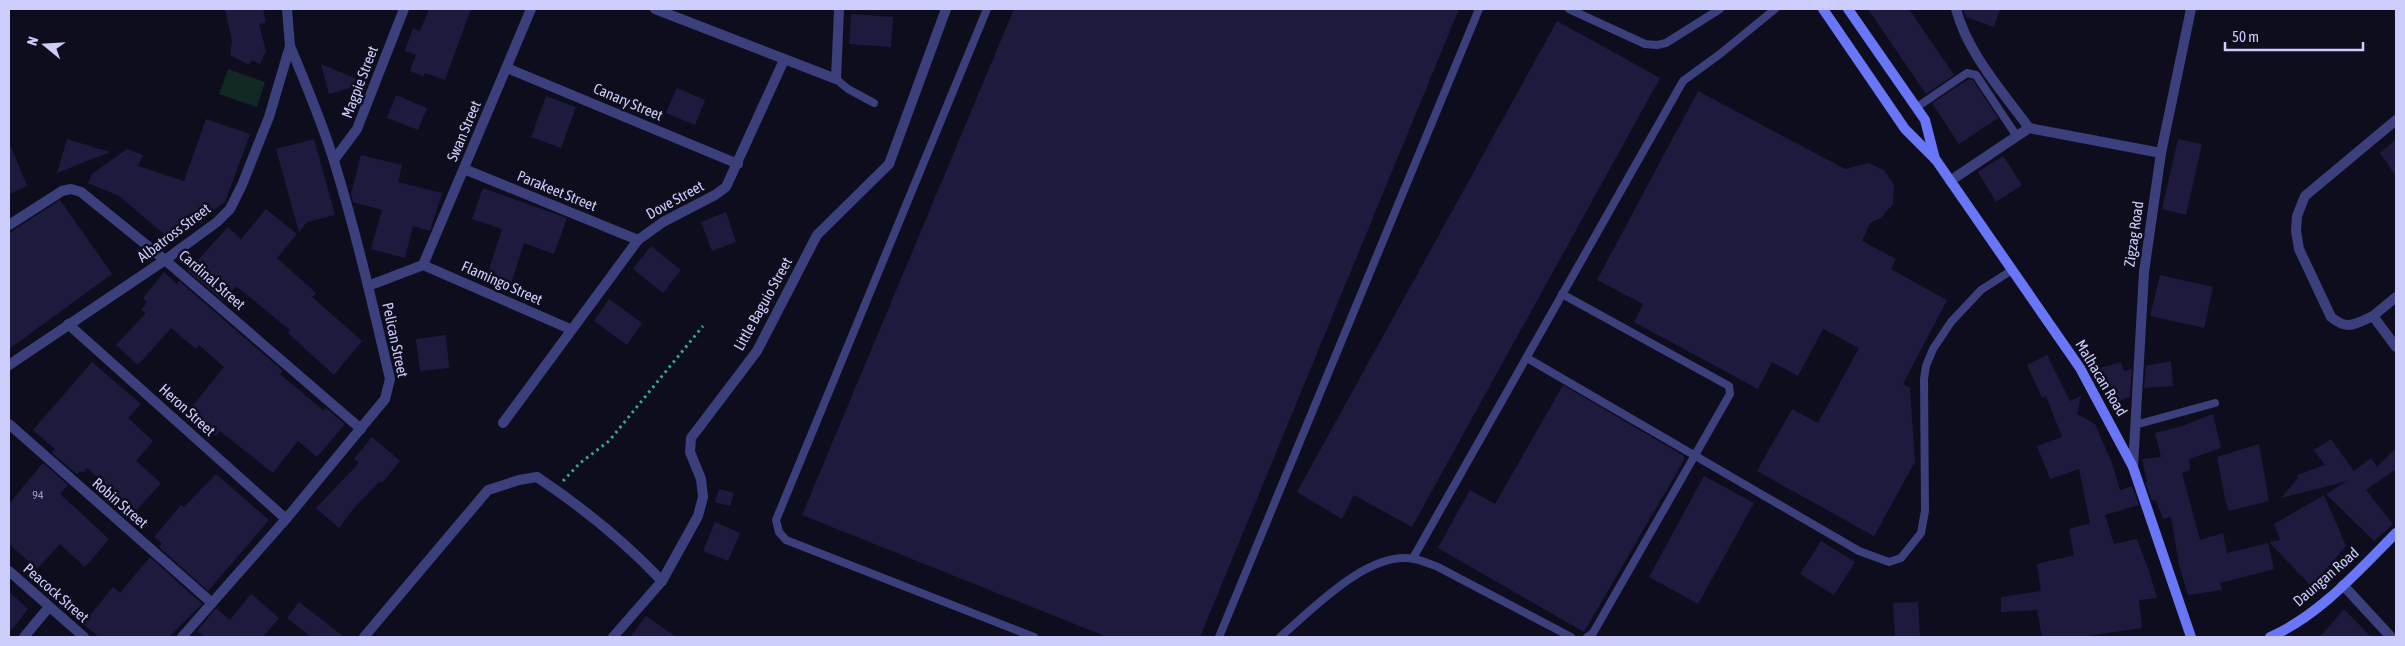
<svg xmlns="http://www.w3.org/2000/svg" width="2405" height="646" font-family="'Asap Condensed',sans-serif">
<style>
.green{fill:#112824}
.building{fill:#1e1a3e}
.lines{fill:none;stroke-linecap:round;stroke-linejoin:round}
.path{stroke:#34aa95;stroke-width:3;stroke-dasharray:2.5 4;stroke-linecap:butt}
.lane{stroke:#3b3f7b;stroke-width:8}
.street{stroke:#3b3f7b;stroke-width:10}
.secondary{stroke:#6976f7;stroke-width:10}
.labels{text-anchor:middle;stroke-width:5;stroke-linejoin:round;paint-order:stroke}
.number-label{font-size:12px;fill:#a1a0cc}
.street-label{font-size:15px;fill:#cdcdfc;stroke:#0e0d1e}
</style>
<rect width="100%" height="100%" fill="#0e0d1e"/>
<polygon class="green" points="228,69 265,82 257,107 219,94"/>
<g class="building">
<polygon points="225,9 263,9 266,23 259,24 266,51 260,64 252,60 249,65 230,55 232,41"/>
<polygon points="429,9 471,9 445,80 425,73 423,76 410,71 416,55 405,51 413,28 420,31"/>
<polygon points="1014,9 1459,9 1200,637 1107,637 802,515"/>
<polygon points="1868,9 1909,9 1954,75 1926,94"/>
<polygon points="1963,9 2000,9 1994,27 1966,17"/>
<polygon points="851,14 893,17 891,47 849,44"/>
<polygon points="1557,21 1660,78 1412,527 1354,495 1342,519 1297,492"/>
<polygon points="321,64 366,83 329,94"/>
<polygon points="1969,79 1973,80 1998,118 1959,144 1932,103"/>
<polygon points="677,88 705,100 695,125 666,113"/>
<polygon points="1698,91 1845,169 1868,163 1884,170 1894,185 1893,204 1881,218 1870,223 1862,241 1896,259 1891,269 1947,300 1903,384 1910,388 1915,462 1874,536 1757,471 1792,409 1818,423 1859,348 1823,329 1798,376 1772,362 1758,389 1634,322 1643,304 1597,280"/>
<polygon points="396,95 427,108 418,130 387,118"/>
<polygon points="546,96 576,107 561,148 531,137"/>
<polygon points="206,119 250,134 225,202 177,236 164,234 119,196 88,183 92,174 127,149 143,155 138,166 184,181"/>
<polygon points="67,139 110,152 57,173"/>
<polygon points="314,139 335,215 307,222 299,232 276,149"/>
<polygon points="2178,139 2202,144 2186,215 2162,209"/>
<polygon points="2396,139 2396,176 2380,153"/>
<polygon points="9,142 27,186 9,194"/>
<polygon points="361,155 402,165 398,182 442,193 430,231 413,226 405,258 371,249 382,210 353,202 351,194"/>
<polygon points="2003,156 2022,185 1996,202 1978,172"/>
<polygon points="483,188 567,218 554,254 524,243 511,284 487,276 502,229 472,219"/>
<polygon points="60,200 112,274 9,349 9,233"/>
<polygon points="266,209 297,234 277,258 316,293 312,297 362,341 334,375 288,333 290,330 236,286 223,301 188,271 228,227 241,239"/>
<polygon points="726,212 736,242 712,251 701,222"/>
<polygon points="651,246 681,270 663,293 633,269"/>
<polygon points="164,272 177,284 179,281 283,371 280,374 324,411 326,408 345,424 317,457 298,441 273,473 220,431 216,436 206,427 191,414 191,408 224,367 199,345 196,349 171,328 138,365 116,345 146,313 141,310 147,302 143,298"/>
<polygon points="2160,275 2213,287 2204,328 2150,316"/>
<polygon points="609,299 642,323 627,345 594,321"/>
<polygon points="446,335 449,368 420,371 416,339"/>
<polygon points="2047,355 2070,401 2081,396 2077,414 2095,424 2112,463 2120,490 2132,486 2139,505 2105,515 2114,544 2137,539 2149,571 2157,598 2139,600 2142,628 2080,637 2042,637 2037,610 2001,612 2001,597 2041,591 2037,564 2074,555 2069,529 2090,523 2079,469 2050,479 2037,446 2062,437 2046,396 2042,398 2027,365"/>
<polygon points="2171,361 2173,386 2144,388 2146,366"/>
<polygon points="92,362 141,404 128,418 153,441 136,461 161,483 135,512 87,468 83,473 80,471 77,474 52,453 55,449 33,430"/>
<polygon points="2121,362 2124,371 2132,369 2130,397 2111,403 2100,368"/>
<polygon points="1563,385 1684,456 1684,460 1584,632 1438,548 1470,490 1495,504"/>
<polygon points="2213,414 2221,448 2189,459 2190,470 2182,473 2200,540 2223,533 2227,553 2268,543 2274,569 2220,583 2222,590 2188,595 2179,565 2171,517 2163,519 2156,500 2152,501 2145,482 2147,482 2142,459 2161,457 2155,433 2182,426"/>
<polygon points="372,437 400,461 382,483 380,481 353,509 339,528 316,508 359,463 354,459"/>
<polygon points="2331,439 2354,471 2371,458 2377,467 2396,448 2396,469 2366,490 2393,524 2374,541 2326,494 2347,481 2281,498 2298,478 2297,475 2325,465 2314,450"/>
<polygon points="2259,444 2269,501 2229,511 2225,499 2217,457"/>
<polygon points="43,463 68,485 60,494 109,539 85,567 60,544 37,569 9,544 9,504"/>
<polygon points="216,474 269,520 208,591 159,547 162,543 154,537 181,505 184,507"/>
<polygon points="1704,476 1754,503 1698,604 1649,577"/>
<polygon points="719,489 734,493 730,506 715,502"/>
<polygon points="2324,495 2346,546 2311,586 2269,542 2280,540 2274,524"/>
<polygon points="715,522 740,533 728,561 703,551"/>
<polygon points="1821,541 1855,562 1834,595 1800,574"/>
<polygon points="150,557 202,604 169,637 99,637 83,624 113,587 120,593"/>
<polygon points="9,592 28,609 9,633"/>
<polygon points="251,594 279,618 263,637 205,637 197,631 216,608 230,620"/>
<polygon points="299,602 344,637 311,637 287,618"/>
<polygon points="1918,602 1920,637 1895,637 1893,603"/>
<polygon points="2344,609 2371,637 2320,637"/>
<polygon points="646,616 676,637 630,637"/>
</g>
<g class="lines">
<polyline class="path" points="563,481 580,463 609,441 703,326"/>
<g class="lane">
<polyline points="987,9 776,520 779,532 786,540 1034,637"/>
<polyline points="1569,9 1645,44 1657,45 1666,43 1720,9"/>
<polyline points="836,79 848,89 874,103"/>
<polyline points="1917,107 1967,73 1976,75 2016,135"/>
<polyline points="1562,294 1729,386 1730,394 1593,633 1587,637"/>
<polyline points="1527,358 1859,551 1889,562 1901,558 1921,533 1925,511 1924,379 1926,366 1933,349 1951,322 1981,290 2012,270"/>
<polyline points="2135,425 2215,403"/>
<polyline points="1413,558 1683,81 1720,54 1775,9"/>
<polyline points="1219,637 1479,9"/>
<path d="M1280 637C1312 610 1368 550 1414 559 1422 560 1429 564 1436 566L1571 637"/>
</g>
<g class="street">
<polyline points="655,9 836,79 839,9"/>
<path d="M1956 9C1968 54 2002 91 2029 128"/>
<polyline points="507,68 738,164"/>
<path d="M2396 120 2305 196 2297 216 2296 231 2299 249 2331 317C2348 331 2355 324 2373 316L2396 347"/>
<polyline points="334,160 357,129 404,9"/>
<polyline points="464,169 638,240"/>
<polyline points="1950,181 2029,128 2161,153"/>
<polyline points="9,225 62,191 71,189 81,192 165,260 361,429"/>
<polyline points="423,265 531,9"/>
<polyline points="423,265 570,329"/>
<polyline points="368,286 423,265"/>
<polyline points="2373,316 2396,297"/>
<polyline points="68,324 286,519"/>
<polyline points="9,365 165,260 217,222 230,209 242,185 269,117 290,46 287,9"/>
<polyline points="503,423 638,240 663,222 715,195 726,187 784,60"/>
<polyline points="9,424 212,603"/>
<polyline points="2133,467 2144,272 2161,153 2191,9"/>
<polyline points="9,571 84,637"/>
<polyline points="2343,585 2391,637"/>
<polyline points="24,637 49,607"/>
<path d="M182 637 286 519 385 399 390 379C373 306 356 232 334 161 322 122 306 84 290 46"/>
<path d="M364 637 488 490 519 480 537 477C582 507 625 542 662 581"/>
<polyline points="613,637 662,581 698,516 703,497 701,479 690,452 691,438 757,351 817,235 889,164 946,9"/>
</g>
<g class="secondary">
<polyline points="1823,9 1905,129 1936,160 2080,368 2133,467 2191,637"/>
<polyline points="1848,9 1925,120 1935,159"/>
<path d="M2270 637C2319 616 2359 570 2396 533"/>
</g>
</g>
<g class="labels">
<g class="number-label">
<text x="38" y="499">94</text>
</g>
<g class="street-label">
<text transform="translate(360 82) rotate(-69)" y="5">Magpie Street</text>
<text transform="translate(628 102) rotate(23)" y="5">Canary Street</text>
<text transform="translate(464 131) rotate(-67)" y="5">Swan Street</text>
<text transform="translate(557 191) rotate(22)" y="5">Parakeet Street</text>
<text transform="translate(675 200) rotate(-29)" y="5">Dove Street</text>
<text transform="translate(174 233) rotate(-37)" y="5">Albatross Street</text>
<text transform="translate(2134 234) rotate(-82)" y="5">Zigzag Road</text>
<text transform="translate(212 280) rotate(41)" y="5">Cardinal Street</text>
<text transform="translate(502 283) rotate(24)" y="5">Flamingo Street</text>
<text transform="translate(763 304) rotate(-61)" y="5">Little Baguio Street</text>
<text transform="translate(395 340) rotate(78)" y="5">Pelican Street</text>
<text transform="translate(2101 378) rotate(59)" y="5">Malhacan Road</text>
<text transform="translate(187 410) rotate(42)" y="5">Heron Street</text>
<text transform="translate(120 503) rotate(41)" y="5">Robin Street</text>
<text transform="translate(2326 577) rotate(-41)" y="5">Daungan Road</text>
<text transform="translate(56 593) rotate(41)" y="5">Peacock Street</text>
</g>
</g>
<rect width="2405" height="646" fill="none" stroke="#cdcdfc" stroke-width="20"/>
<g transform="translate(45 45) rotate(288)" stroke="#0e0d1e" stroke-width="4" paint-order="stroke">
<path d="M0-4L9 19L0 12L-9 19Z" fill="#cdcdfc"/>
<text y="-8" font-size="14" font-weight="bold" text-anchor="middle" fill="#cdcdfc">N</text>
</g>
<path d="M2225 42v8h138v-8" fill="none" stroke="#cdcdfc" stroke-width="2.5"/>
<text x="2232" y="42" font-size="15" fill="#cdcdfc" stroke="#0e0d1e" stroke-width="4" paint-order="stroke">50 m</text>
</svg>
